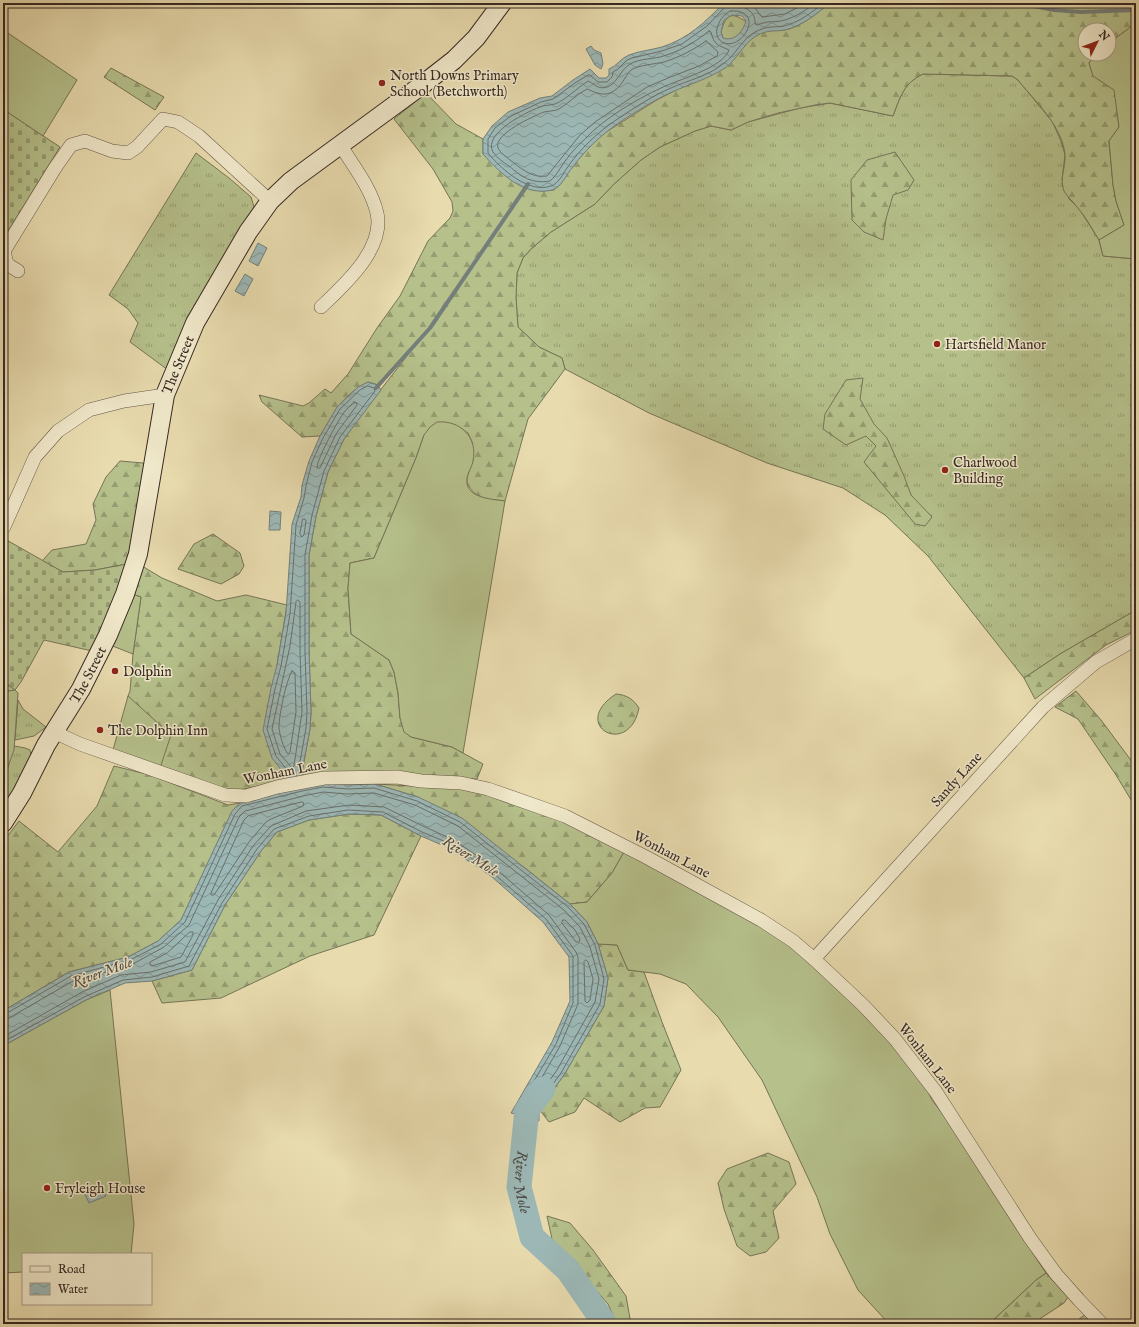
<svg xmlns="http://www.w3.org/2000/svg" width="1139" height="1327" font-family="'IM FELL English',serif">
<style>
.grass{fill:url(#grass-tufts);stroke:#767457}
.forest{fill:url(#forest-firs);stroke:#767457}
.cemetery{fill:url(#cemetery-stones);stroke:#767457}
.garden{fill:#b5c08b;stroke:#767457}
.water{fill:url(#water-waves);stroke:#747f7b;fill-rule:evenodd}
.lines{fill:none;stroke-linecap:round;stroke-linejoin:round}
.shore{stroke:#6a706c;stroke-width:1}
.stream{stroke:#747f7b;stroke-width:4}
.river{stroke:#9cb8b6;stroke-width:25}
.street-casing{stroke:#635646;stroke-width:14}
.secondary-casing{stroke:#372923;stroke-width:20}
.street{stroke:#f0e8ca;stroke-width:13}
.secondary{stroke:#f0e8ca;stroke-width:18}
.poi-dot{fill:#8f2418;stroke:#f0e8ca;stroke-width:1.5}
.labels{text-anchor:middle;stroke-width:3;stroke-linejoin:round;paint-order:stroke}
.poi-label{font-size:14px;fill:#372923;stroke:#f0e8ca;text-anchor:start}
.street-label{font-size:14px;fill:#372923;stroke:#f0e8ca}
.water-label{font-size:15px;font-style:italic;fill:#504d48;stroke:#f0e8ca}
</style>
<defs>
<pattern id="grass-tufts" width="24" height="20" patternUnits="userSpaceOnUse"><rect width="24" height="20" fill="#b5c08b"/><path d="M3 7l-1-3M5 7V3M7 7l1-3M15 17l-1-3M17 17v-4M19 17l1-3" fill="none" stroke="#949c71"/></pattern>
<pattern id="forest-firs" width="22" height="20" patternUnits="userSpaceOnUse"><rect width="22" height="20" fill="#b5c08b"/><path d="M5 1l3.5 6h-7zM16 11l3.5 6h-7z" fill="#949c71"/></pattern>
<pattern id="cemetery-stones" width="16" height="16" patternUnits="userSpaceOnUse"><rect width="16" height="16" fill="#b5c08b"/><path d="M2 7V4a2 2 0 0 1 4 0v3zM10 15v-3a2 2 0 0 1 4 0v3z" fill="#949c71"/></pattern>
<pattern id="water-waves" width="16" height="10" patternUnits="userSpaceOnUse"><rect width="16" height="10" fill="#9cb8b6"/><path d="M0 5q4-4 8 0t8 0" fill="none" stroke="#809694"/></pattern>
</defs>
<rect width="100%" height="100%" fill="#e8dbae"/>
<filter id="stains"><feTurbulence type="fractalNoise" baseFrequency=".005" numOctaves="4"/><feColorMatrix values="0 0 0 0 .2 0 0 0 0 .09 0 0 0 0 .02 0 0 0 .5 -.17"/></filter>
<radialGradient id="worn" r=".72"><stop offset=".6" stop-color="#630" stop-opacity="0"/><stop offset="1" stop-color="#630" stop-opacity=".3"/></radialGradient>
<g class="grass">
<path d="M923 74 1012 76 1018 80 1052 121 1061 141 1065 155 1062 180 1069 199 1078 207 1099 240 1103 256 1136 259V610L1060 654 1024 678 928 556 885 515 843 488 767 463 649 413 565 369 562 358 539 347 518 327 516 298 517 273 523 258 531 249 551 232 595 204 614 184 641 160 660 147 695 131 711 126 731 130 748 122 800 108 830 103 893 116C900 97 904 83 923 74Z"/>
<polygon points="196,153 229,178 251,197 255,210 168,370 130,342 138,323 128,309 109,295"/>
<polygon points="18,700 23,709 46,727 34,736 15,740"/>
<polygon points="14,746 25,748 30,750 31,755 14,793 3,812 3,781"/>
</g>
<g class="forest">
<path d="M829 3H1136V23L1109 43V30H1085V54H1096L1089 63 1093 75 1115 90 1119 127 1109 141 1113 185 1116 201 1124 225 1099 240C1092 229 1086 217 1077 207 1073 201 1067 197 1064 191 1059 180 1066 166 1065 154 1061 124 1036 103 1018 80L1012 76 923 74C904 83 900 97 893 116L830 103 815 105 778 113 748 122 731 130 711 126 695 131 660 147 641 160 614 184 595 204 551 232 531 249 523 258 517 273 516 298 518 327 539 347 562 358 565 369 528 419 505 501C487 499 476 500 467 483V477L473 460 472 442 468 433 459 427 424 435 416 458 374 558 350 563 348 588 351 634 389 660 394 672 398 693 400 718 411 737 452 747 483 764 477 779 443 777H301L310 729 311 712 309 651V555L316 516 328 472 344 439 358 419 424 334 378 385 368 382C342 395 334 413 320 436L302 437 262 402 259 395 303 406 309 403 325 389 331 393 348 374 377 328 400 296 428 241 450 218 453 211 452 202 433 169 394 119 426 93 456 124 483 139V154L533 190 542 191 554 190 561 183 571 168 591 145 603 134 655 101 674 91 723 38 721 32C729 0 743 24 759 28 766 30 777 31 784 30 799 28 818 13 829 3Z"/>
<polygon points="111,68 164,97 155,110 104,77"/>
<polygon points="895,152 914,180 908,190 893,195 886,219 883,240 864,232 852,220 851,180 867,160"/>
<polygon points="863,378 860,399 874,424 887,438 904,476 911,495 932,517 925,526 915,524 864,462 876,446 866,436 846,445 823,429 825,414 846,380"/>
<polygon points="120,461 143,463 146,469 127,564 95,570 63,572 42,561 52,550 86,544 96,520 93,504 106,477"/>
<polygon points="213,534 240,553 244,566 239,574 221,584 178,569 194,544"/>
<polygon points="142,566 162,578 217,601 246,595 287,605 277,665 289,780 233,791 160,768 128,696 130,691 133,654 141,597 132,594"/>
<polygon points="1136,610 1136,630 1106,645 1035,699 1024,678 1060,654"/>
<polygon points="3,681 15,690 3,692"/>
<polygon points="1076,691 1101,720 1136,767 1136,808 1116,775 1078,719 1055,707"/>
<path d="M616 694C627 695 633 699 639 708 629 759 568 725 616 694Z"/>
<polygon points="114,766 150,775 228,805 240,803 232,812 181,920 158,941 128,957 69,972 3,1011 3,842 19,821 58,852 97,806"/>
<polygon points="375,784 471,789 571,824 624,852 612,873 587,902 570,904 525,868 418,797"/>
<polygon points="349,814 381,815 421,836 374,935 310,956 221,998 162,1003 152,981 192,970 225,905 261,851 277,832 309,820"/>
<polygon points="598,944 617,945 628,970 644,972 662,1022 681,1070 660,1107 645,1108 620,1122 584,1098 575,1112 549,1122 539,1109 564,1075 604,1006 608,978"/>
<polygon points="768,1153 789,1162 796,1184 773,1211 779,1238 766,1252 750,1256 737,1246 724,1209 718,1183 727,1169"/>
<polygon points="547,1216 570,1223 593,1250 626,1296 631,1324 617,1324 608,1304 552,1239"/>
<polygon points="1046,1273 1068,1297 1064,1303 1032,1324 989,1324 1036,1280"/>
<polygon points="1086,1314 1096,1324 1074,1324 1075,1322"/>
</g>
<g class="cemetery">
<polygon points="3,109 60,147 3,239"/>
<polygon points="3,538 63,572 95,570 127,564 120,587 92,651 44,640 21,682 15,690 3,681"/>
</g>
<g class="garden">
<polygon points="1136,23 1136,259 1103,256 1099,240 1124,225 1116,201 1113,185 1109,141 1119,127 1114,90 1093,76 1089,63 1096,54 1109,54 1109,43"/>
<polygon points="8,33 77,80 43,136 3,109 3,34"/>
<path d="M437 422C460 420 478 437 473 461 472 467 468 472 467 478 464 498 491 499 505 501L463 753 452 747 411 737 404 732 400 718 398 693 394 672 389 660 351 634 348 588 350 563 374 558 416 458 424 435 430 427Z"/>
<polygon points="132,594 141,597 133,654 110,645"/>
<polygon points="15,690 18,693 14,750 3,781 3,692"/>
<polygon points="128,696 171,735 160,768 113,750"/>
<polygon points="624,852 786,941 824,973 885,1037 926,1087 932,1100 945,1117 1014,1225 1046,1273 1036,1280 989,1324 957,1324 952,1319 946,1324 889,1324 858,1290 830,1234 817,1197 762,1080 718,1017 686,984 660,974 628,970 617,945 598,944 587,922 570,904 587,902 612,873"/>
<polygon points="110,990 134,1224 131,1254 23,1254 23,1272 3,1273 3,1046 86,1000"/>
</g>
<g class="water">
<path d="M724 3H829C817 14 802 26 785 30 773 32 769 29 756 36 743 44 737 60 725 68 708 79 690 84 672 92 654 100 637 111 620 122 601 135 585 150 572 168 566 175 561 188 552 190 524 197 500 173 483 154V139L492 126 508 112 540 98 552 96 573 80 590 69 599 78H606L609 75V69C617 66 621 58 629 55 639 51 651 50 662 47 689 38 704 23 724 3ZM732 15 742 16 746 21C743 31 735 42 723 38L721 32 724 20Z"/>
<polygon points="591,46 594,50 601,53 603,64 601,69 595,65 586,49"/>
<polygon points="258,243 267,248 258,266 249,261"/>
<polygon points="245,274 253,279 244,296 235,291"/>
<polygon points="368,382 378,385 381,390 344,439 328,472 316,516 309,555 309,651 311,712 310,729 301,777 289,780 272,758 263,730 271,688 277,665 286,613 292,524 301,497 302,485 309,461 320,436 337,407 358,387"/>
<polygon points="270,511 281,512 280,530 269,530"/>
<polygon points="323,783 348,785 375,784 418,797 462,818 570,904 587,922 598,944 608,978 604,1006 564,1075 539,1109 539,1121 511,1113 552,1042 570,1001 569,957 543,922 491,876 449,848 421,836 381,815 349,814 309,820 277,832 261,851 225,905 192,970 152,981 125,983 86,1000 3,1046 3,1011 69,972 128,957 158,941 181,920 232,811 240,803 268,795"/>
<polygon points="102,1185 106,1196 89,1203 84,1192"/>
</g>
<g class="lines">
<g class="shore">
<path d="M726 3 725 7 707 26 682 44 662 51 632 58 627 60 618 69 613 72 612 77 607 82H598L590 75H588L575 83 553 99 541 102 511 116 495 128 488 139V153C501 169 529 194 551 186 558 184 563 174 567 168 580 149 597 133 616 120 634 108 652 96 671 88 689 80 708 76 723 64 736 55 741 40 755 32 768 25 772 28 784 26 798 23 813 12 823 3"/>
<path d="M731 3 733 5C744 6 756 11 755 24L757 25C769 20 775 23 785 20 795 17 807 10 815 3"/>
<polyline points="749,3 755,8 762,17 785,14 806,3"/>
<path d="M731 11C766 9 743 50 724 43 709 37 720 14 731 11Z"/>
<path d="M709 31 711 32C714 45 718 45 729 50 723 68 677 80 661 88 637 99 603 119 585 139 577 146 569 155 563 164 559 170 556 176 550 181 532 184 522 177 509 166 503 162 497 158 493 152 482 133 530 110 543 106 547 105 551 105 555 104 567 99 577 88 588 81 595 84 598 90 607 87 616 85 621 69 630 64 639 59 651 59 660 57 679 52 694 43 709 31Z"/>
<path d="M706 41 718 52 717 56 699 66 668 78 647 87 595 122 580 135 547 176C534 178 524 171 514 163 509 159 501 154 498 148 493 134 534 116 544 112 549 111 555 111 559 109 569 103 577 94 587 89 595 92 601 96 610 93 621 89 624 77 631 70 638 65 656 64 664 62 680 57 693 50 706 41Z"/>
<polygon points="368,386 374,388 375,391 340,437 324,471 312,515 305,555 305,652 307,712 306,728 298,773 291,775 276,756 267,729 275,689 281,666 290,614 296,525 304,498 306,486 312,462 323,438 340,409 360,390"/>
<path d="M354 402 357 403V405L336 434 320 468H317C316 461 339 418 345 411 348 408 351 405 354 402Z"/>
<polygon points="303,519 305,519 306,521 304,535 302,537 300,534"/>
<polygon points="298,600 300,602 300,652 302,712 294,766 292,768 280,754 272,729 290,646 296,602"/>
<path d="M292 671 295 673 296 712 290 752 288 754C284 750 279 733 279 727 279 715 286 681 292 671Z"/>
<polygon points="302,802 304,803 303,806 271,819 266,822 249,842 214,895 211,895 211,893 244,820 248,816"/>
<polygon points="563,920 565,920 575,930 580,939 579,942 576,942 562,923"/>
<polygon points="190,932 193,932 193,935 181,957 152,966 150,965 150,962 167,953"/>
<polygon points="586,960 588,962 593,979 590,1000 587,1003 585,1001 584,962"/>
<polyline points="3,1014 7,1013 71,976 130,960 161,944 185,922 235,814 242,806 302,791 323,787 348,789 374,788 417,801 460,822 568,907 584,924 595,945 604,979 600,1004 561,1073 536,1107 535,1114 533,1115 519,1111 518,1108 556,1044 573,1003 573,956 546,919 493,873 451,844 422,832 383,812 348,810 309,816 274,829 257,849 222,903 189,966 152,977 123,980 84,997 3,1042"/>
<polyline points="3,1019 9,1018 73,981 131,965 164,947 189,925 239,817 245,811 303,796 323,792 347,794 374,793 415,805 458,826 564,910 580,927 590,947 599,979 595,1002 557,1070 530,1108 527,1108 526,1105 560,1046 578,1004 578,957 576,952 549,915 496,869 454,840 425,827 384,807 349,805 306,811 271,826 253,846 218,900 185,962 151,972 121,975 82,992 3,1037"/>
</g>
<g class="stream">
<polyline points="1018,3 1054,10 1081,12 1136,10"/>
<polyline points="376,388 430,328 528,184"/>
</g>
<path class="river" id="s1" d="M543 1089 527 1110 519 1187 532 1237 568 1270 603 1321V1324"/>
<g class="street-casing">
<g id="street">
<polyline points="18,271 7,264 4,251 55,168 71,145 85,141 112,151 128,153 137,147 163,119 178,122 199,136 270,201"/>
<path d="M321 307C344 285 385 249 377 213 371 188 354 167 341 146"/>
<polyline points="4,527 35,457 58,431 89,410 124,401 165,395"/>
<polyline points="54,732 80,744 225,795 246,796 277,787 324,778 397,777 421,781 461,783 488,789 565,816 646,857 761,920 793,941 814,959 864,1006 895,1039 936,1092 1030,1238 1056,1274 1079,1300 1102,1324"/>
<polyline points="814,959 1043,707 1096,662 1136,639"/>
</g>
</g>
<g class="secondary-casing">
<g id="secondary">
<path id="s2" d="M3 823 22 793 46 745 81 689 108 635 125 594 138 554 165 395 195 323 248 232 270 201 291 181 422 85 454 60 476 38 502 3"/>
</g>
</g>
<use href="#street" class="street"/>
<use href="#secondary" class="secondary"/>
</g>
<g class="poi-dot">
<circle cx="382" cy="83" r="4"/>
<circle cx="937" cy="344" r="4"/>
<circle cx="945" cy="470" r="4"/>
<circle cx="115" cy="671" r="4"/>
<circle cx="100" cy="730" r="4"/>
<circle cx="47" cy="1188" r="4"/>
</g>
<g class="labels">
<g class="poi-label">
<text x="390" y="80">North Downs Primary<tspan x="390" dy="16">School (Betchworth)</tspan></text>
<text x="945" y="349">Hartsfield Manor</text>
<text x="953" y="467">Charlwood<tspan x="953" dy="16">Building</tspan></text>
<text x="123" y="676">Dolphin</text>
<text x="108" y="735">The Dolphin Inn</text>
<text x="55" y="1193">Fryleigh House</text>
</g>
<g class="street-label">
<text dy="5" stroke="none"><textPath href="#s2" startOffset="496">The Street</textPath></text>
<text dy="5" stroke="none"><textPath href="#s2" startOffset="171">The Street</textPath></text>
<text transform="translate(285 771) rotate(-11)" y="5">Wonham Lane</text>
<text transform="translate(956 779) rotate(-48)" y="5">Sandy Lane</text>
<text transform="translate(672 854) rotate(28)" y="5">Wonham Lane</text>
<text transform="translate(928 1058) rotate(52)" y="5">Wonham Lane</text>
</g>
<g class="water-label">
<text transform="translate(471 856) rotate(32)" y="5">River Mole</text>
<text transform="translate(102 972) rotate(-20)" y="5">River Mole</text>
<text dy="5" stroke="none"><textPath href="#s1" startOffset="99">River Mole</textPath></text>
</g>
</g>
<rect width="1139" height="1327" fill="none" stroke="#e8dbae" stroke-width="16"/>
<rect x="4" y="4" width="1131" height="1319" fill="none" stroke="#372923" stroke-width="2"/>
<rect x="8" y="8" width="1123" height="1311" fill="none" stroke="#372923"/>
<rect x="22" y="1253" width="130" height="52" fill="#f0e8ca" stroke="#a69c87"/>
<rect x="30" y="1266" width="20" height="6" fill="#f0e8ca" stroke="#a69c87"/>
<text x="58" y="1273" font-size="12" fill="#372923">Road</text>
<rect x="30" y="1283" width="20" height="12" fill="url(#water-waves)" stroke="#a69c87"/>
<text x="58" y="1293" font-size="12" fill="#372923">Water</text>
<g transform="translate(1097 42) rotate(48)"><circle r="19" fill="#f0e8ca" stroke="#a69c87"/>
<path d="M0-3L7 15L0 10L-7 15Z" fill="#8f2418"/>
<text y="-6" font-size="11" font-weight="bold" text-anchor="middle" fill="#372923">N</text>
</g>
<rect width="100%" height="100%" filter="url(#stains)"/>
<rect width="100%" height="100%" fill="url(#worn)"/>
</svg>
